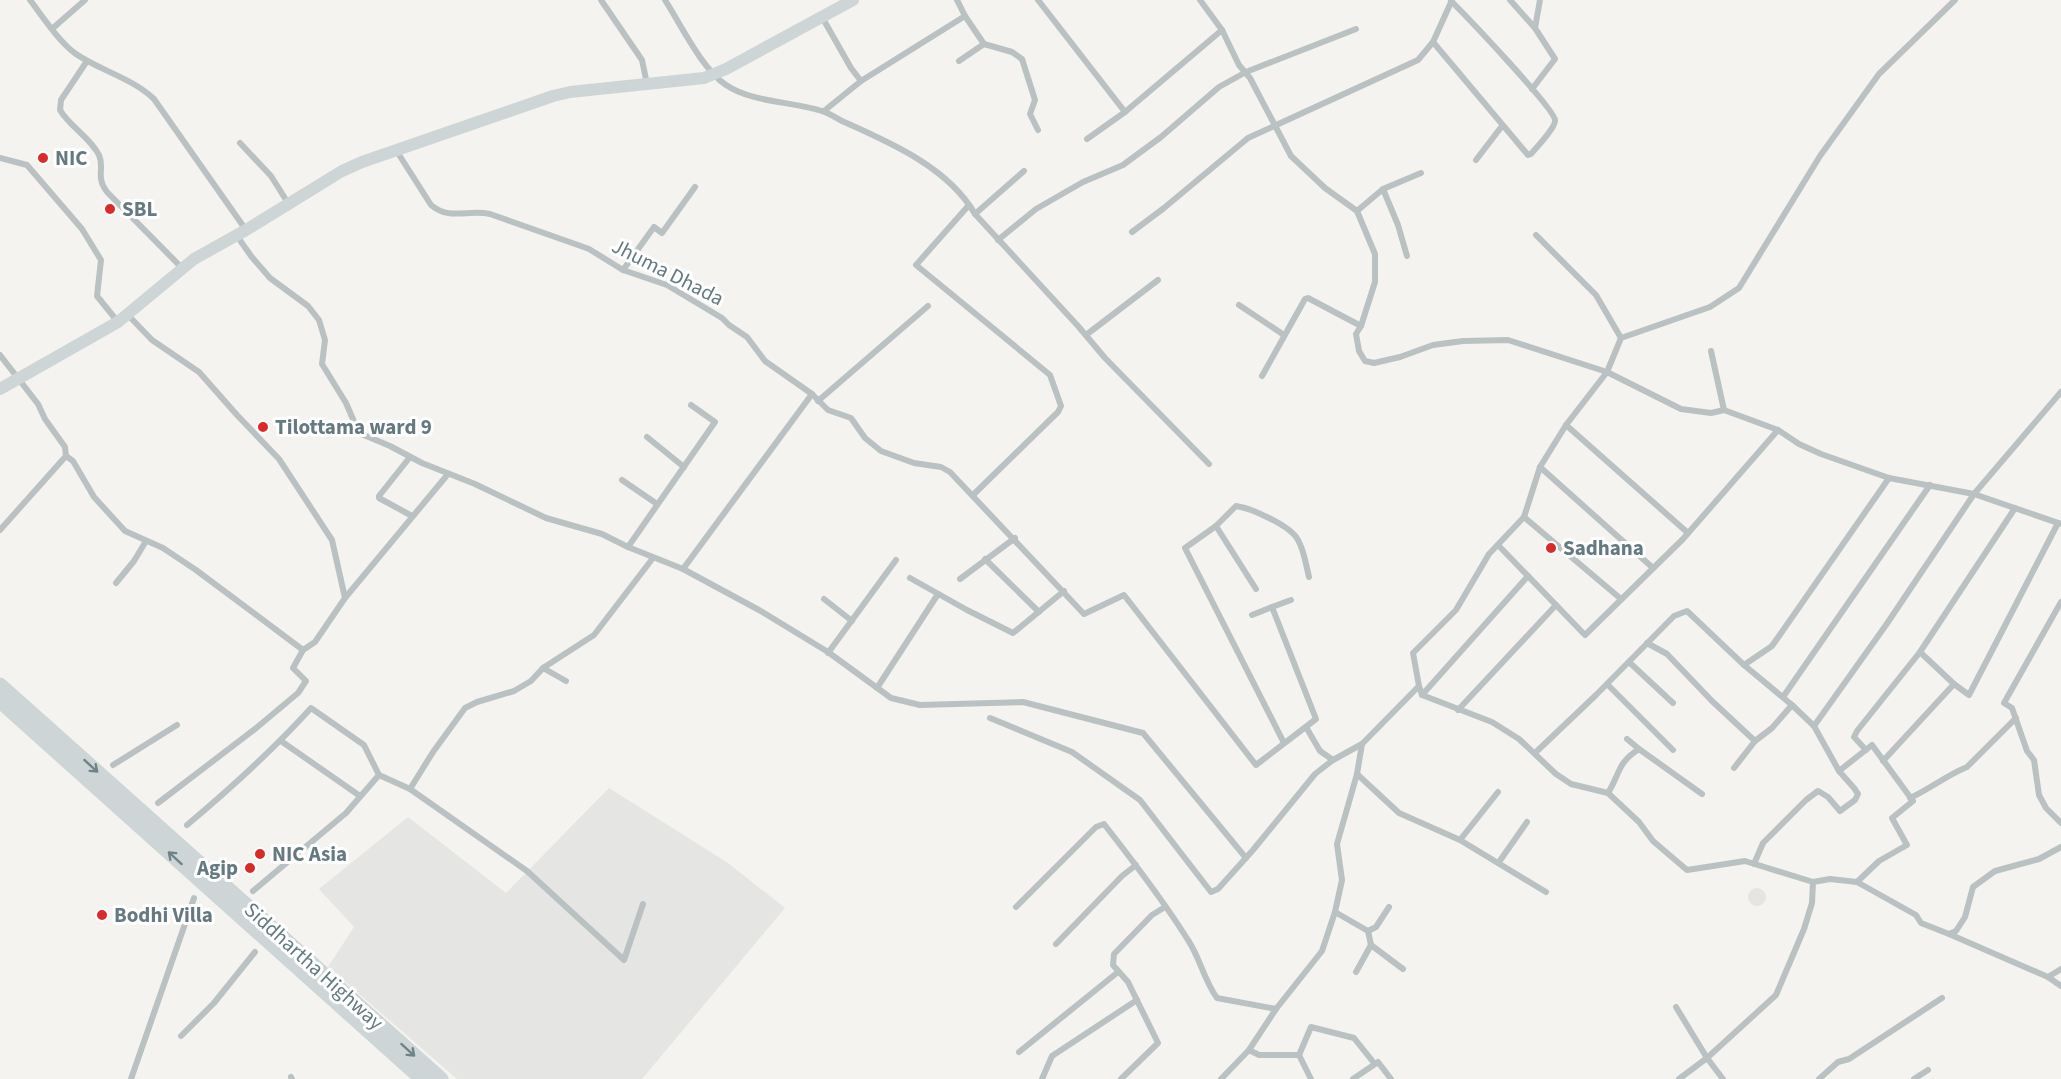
<svg xmlns="http://www.w3.org/2000/svg" width="2061" height="1079" font-family="'Source Sans 3',sans-serif">
<style>
.built{fill:#e5e5e4}
.lines{fill:none;stroke-linecap:round;stroke-linejoin:round}
.street{stroke:#bac1c2;stroke-width:6}
.secondary{stroke:#ced5d7;stroke-width:12}
.highway{stroke:#ced5d7;stroke-width:15}
.oneway{stroke:#6f8389}
.poi-dot{fill:#db2b29;stroke:#fff;stroke-width:2}
.labels{text-anchor:middle;stroke-width:6;stroke-linejoin:round;paint-order:stroke}
.poi-label{font-size:21px;font-weight:bold;fill:#647a80;stroke:#fff;text-anchor:start}
.street-label{font-size:21px;fill:#647a80;stroke:#fff}
</style>
<rect width="100%" height="100%" fill="#f4f3f0"/>
<g class="built">
<polygon points="609,788 728,863 785,908 642,1079 457,1079 328,967 354,927 319,889 408,817 506,893"/>
<circle cx="1757" cy="897" r="9"/>
</g>
<g class="lines">
<g class="street">
<path d="M30 0C43 17 59 42 76 54 101 71 132 78 154 99L246 230"/>
<polyline points="601,0 642,60 647,84"/>
<path d="M665 0C681 25 702 69 726 85 753 103 791 101 822 111 829 113 836 118 842 121 889 142 948 167 975 214L1078 326 1105 358 1209 464"/>
<polyline points="957,0 965,16 984,44 1012,52 1022,59 1035,100 1030,114 1038,130"/>
<polyline points="1038,0 1125,112"/>
<polyline points="1200,0 1222,30 1239,65 1250,78 1291,156 1325,188 1357,211 1375,254 1375,282 1361,326 1356,334 1359,351 1365,361 1374,363 1400,357 1433,345 1463,341 1508,340 1607,372 1621,338 1710,307 1739,288 1820,156 1879,74 1955,0"/>
<polyline points="1510,0 1535,28 1555,59 1532,89"/>
<polyline points="822,17 851,68 861,81 824,111"/>
<polyline points="53,28 85,0"/>
<polyline points="1535,28 1540,0"/>
<path d="M1433 42 1528 155 1531 154C1536 148 1556 127 1555 120 1554 108 1466 16 1451 1"/>
<path d="M87 61 61 100 60 110C70 127 90 137 99 155 105 169 95 176 107 192L182 268"/>
<polyline points="959,61 984,44"/>
<polyline points="861,81 965,16"/>
<polyline points="1087,139 1125,112 1222,30"/>
<polyline points="240,143 271,176 288,203"/>
<path d="M396 150 431 205C450 221 467 209 490 214L578 245 589 249 623 270 667 285 722 318 729 325 747 337 765 361 812 394 828 410 851 418 865 438 881 451 914 463 941 467 950 472 1084 614 1124 595 1256 765 1316 719 1272 607 1291 600"/>
<polyline points="0,158 27,165 82,229 101,260 97,296 118,322"/>
<polyline points="1476,160 1502,126"/>
<polyline points="1383,189 1398,225 1407,256"/>
<polyline points="969,205 916,265 1050,375 1061,406 1058,412 973,495"/>
<polyline points="1357,211 1383,189 1421,173"/>
<polyline points="975,214 1024,171"/>
<polyline points="1132,232 1164,208 1248,138 1418,60 1433,42 1452,0"/>
<polyline points="1536,235 1596,295 1621,338"/>
<polyline points="237,236 251,256 270,278 308,306 319,320 325,340 322,364 346,403 359,433 390,446 422,463 475,484 546,518 602,534 628,547 683,569 759,610 828,652 891,698 920,705 1023,702 1143,733 1246,858"/>
<polyline points="998,240 1036,209 1083,182 1123,165 1161,137 1219,87 1246,72 1356,29"/>
<polyline points="623,270 654,227 662,233 695,187"/>
<polyline points="1239,305 1284,335"/>
<polyline points="127,314 152,340 199,372 237,415 279,459 332,540 345,598"/>
<polyline points="1086,335 1158,280"/>
<polyline points="1711,351 1724,410"/>
<polyline points="0,355 38,404 45,419 65,447 66,456 73,461 94,497 125,531 163,548 196,570 303,650"/>
<polyline points="1262,376 1305,299 1308,298 1361,326"/>
<polyline points="818,401 928,306"/>
<polyline points="1566,425 1688,533"/>
<polyline points="647,437 684,467"/>
<polyline points="410,457 379,496 379,498 412,516"/>
<polyline points="1540,467 1653,568"/>
<polyline points="622,480 657,504"/>
<polyline points="1524,517 1621,599"/>
<path d="M1216 526 1236 506C1251 508 1291 526 1298 540 1304 550 1306 565 1309 577"/>
<polyline points="0,530 66,456"/>
<polyline points="1498,545 1585,635 1683,539 1778,430"/>
<polyline points="628,547 715,422 691,405"/>
<polyline points="985,559 1039,612"/>
<polyline points="683,569 812,394"/>
<polyline points="910,578 967,610 1013,633 1064,591"/>
<polyline points="960,579 1015,538"/>
<polyline points="116,583 134,561 146,541"/>
<polyline points="1256,589 1216,526 1185,548 1284,743"/>
<polyline points="824,599 852,621"/>
<polyline points="2061,602 2004,703 2012,708 2027,751 2034,760 2039,795 2046,808 2061,823"/>
<polyline points="1252,615 1272,607"/>
<polyline points="1647,643 1667,654 1712,701 1755,741 1734,768"/>
<polyline points="1920,652 1954,684 1969,695 2058,523"/>
<polyline points="828,653 896,560"/>
<polyline points="1629,662 1673,703"/>
<polyline points="1744,665 1772,646 1889,478"/>
<polyline points="543,668 566,681"/>
<polyline points="1607,684 1673,750"/>
<polyline points="1419,686 1422,695 1492,722 1519,739 1556,774 1571,784 1608,793 1639,822 1653,841 1687,870 1745,861 1813,882"/>
<polyline points="877,688 938,594"/>
<polyline points="1422,695 1528,576"/>
<polyline points="1783,697 1930,485"/>
<polyline points="1458,710 1556,605"/>
<polyline points="990,718 1072,752 1140,800 1211,892 1218,889 1253,850 1315,774 1333,760 1362,744 1419,686 1413,653 1456,610 1489,554 1524,517 1540,467 1566,425 1607,372 1681,409 1711,413 1724,410 1778,430 1799,444 1821,454 1889,478 1974,494 2061,524"/>
<polyline points="1814,726 1886,625 1974,494 2061,392"/>
<polyline points="1306,727 1320,751 1333,760"/>
<polyline points="281,741 360,796"/>
<polyline points="1755,741 1772,728 1792,705"/>
<polyline points="1639,749 1702,794"/>
<polyline points="1866,750 1854,737 1857,731 1920,652 2015,508"/>
<polyline points="1535,753 1596,695 1674,616 1687,611 1744,665 1792,705 1814,726 1839,771 1854,788 1858,794 1855,800 1840,811 1828,797 1818,791 1806,800 1763,843 1754,864"/>
<polyline points="1883,761 1954,684"/>
<polyline points="113,765 177,725"/>
<polyline points="1839,771 1872,745 1913,801 1892,818 1907,845 1879,861 1857,882"/>
<polyline points="1357,774 1399,813 1460,840 1546,892"/>
<polyline points="410,789 433,752 465,708 477,702 514,691 531,681 543,668 594,635 653,558"/>
<path d="M1608 793C1620 774 1617 763 1639 749L1627 739"/>
<path d="M1910 798C1930 789 1947 775 1967 767L2016 718"/>
<polyline points="158,803 255,729 298,693 306,681 293,668 303,650 315,642 345,598 448,474"/>
<path d="M187 825C231 788 273 750 311 708L364 745 379 775"/>
<polyline points="1460,840 1498,792"/>
<polyline points="1499,862 1527,822"/>
<polyline points="253,891 346,813 379,775 410,789 527,871 624,960 643,904"/>
<path d="M1016 907 1096 827 1104 824C1133 861 1163 900 1188 940 1200 958 1204 980 1217 998L1276 1009"/>
<polyline points="1335,912 1368,931 1371,945 1403,969"/>
<polyline points="1368,931 1376,927 1389,907"/>
<polyline points="1949,934 2048,977 2061,986"/>
<polyline points="1056,944 1122,876 1136,865"/>
<polyline points="1356,972 1371,945"/>
<polyline points="2048,977 2061,969"/>
<polyline points="1676,1007 1707,1058 1723,1079"/>
<polyline points="181,1036 214,1003 255,952"/>
<polyline points="1249,1050 1259,1055 1299,1055 1311,1079"/>
<polyline points="1019,1052 1118,972"/>
<polyline points="1299,1055 1311,1027 1354,1038 1374,1063"/>
<polyline points="291,1077 292,1079"/>
<polyline points="131,1079 194,898"/>
<polyline points="1042,1079 1052,1056 1137,1000"/>
<polyline points="1121,1079 1158,1043 1128,982 1113,965 1114,954 1152,915 1165,907"/>
<polyline points="1221,1079 1249,1050 1276,1009 1322,951 1335,912 1342,880 1337,844 1357,774 1362,744"/>
<polyline points="1353,1079 1378,1062 1391,1079"/>
<polyline points="1679,1079 1707,1058 1776,995 1804,929 1812,903 1813,882 1830,879 1857,882 1916,915 1921,923 1949,934 1956,931 1965,917 1973,887 1995,871 2039,859 2061,847"/>
<polyline points="1819,1079 1838,1062 1849,1059 1942,998"/>
<polyline points="1914,1079 1928,1070"/>
</g>
<polyline class="secondary" points="0,389 118,322 194,259 246,230 342,171 362,162 553,96 570,92 704,78 726,69 853,0"/>
<g class="highway">
<polyline points="0,685 441,1079"/>
<polyline points="0,701 422,1079"/>
</g>
</g>
<defs><path id="oneway-shaft" d="M-6 0H5M1.5-3L5.5 0L1.5 3" fill="none" stroke-width="1.6" stroke-linecap="round" stroke-linejoin="round" transform="scale(1.5)"/></defs>
<g class="oneway">
<use href="#oneway-shaft" transform="translate(91 766) rotate(42)"/>
<use href="#oneway-shaft" transform="translate(175 858) rotate(-138)"/>
<use href="#oneway-shaft" transform="translate(408 1050) rotate(42)"/>
</g>
<g class="poi-dot">
<circle cx="43" cy="158" r="6"/>
<circle cx="110" cy="209" r="6"/>
<circle cx="263" cy="427" r="6"/>
<circle cx="1551" cy="548" r="6"/>
<circle cx="260" cy="854" r="6"/>
<circle cx="250" cy="868" r="6"/>
<circle cx="102" cy="915" r="6"/>
</g>
<g class="labels">
<g class="poi-label">
<text x="55" y="165">NIC</text>
<text x="122" y="216">SBL</text>
<text x="275" y="434">Tilottama ward 9</text>
<text x="1563" y="555">Sadhana</text>
<text x="272" y="861">NIC Asia</text>
<text x="238" y="875" text-anchor="end">Agip</text>
<text x="114" y="922">Bodhi Villa</text>
</g>
<g class="street-label">
<text transform="translate(668 272) rotate(27)" y="7">Jhuma Dhada</text>
<text transform="translate(314 966) rotate(42)" y="7">Siddhartha Highway</text>
</g>
</g>
</svg>
